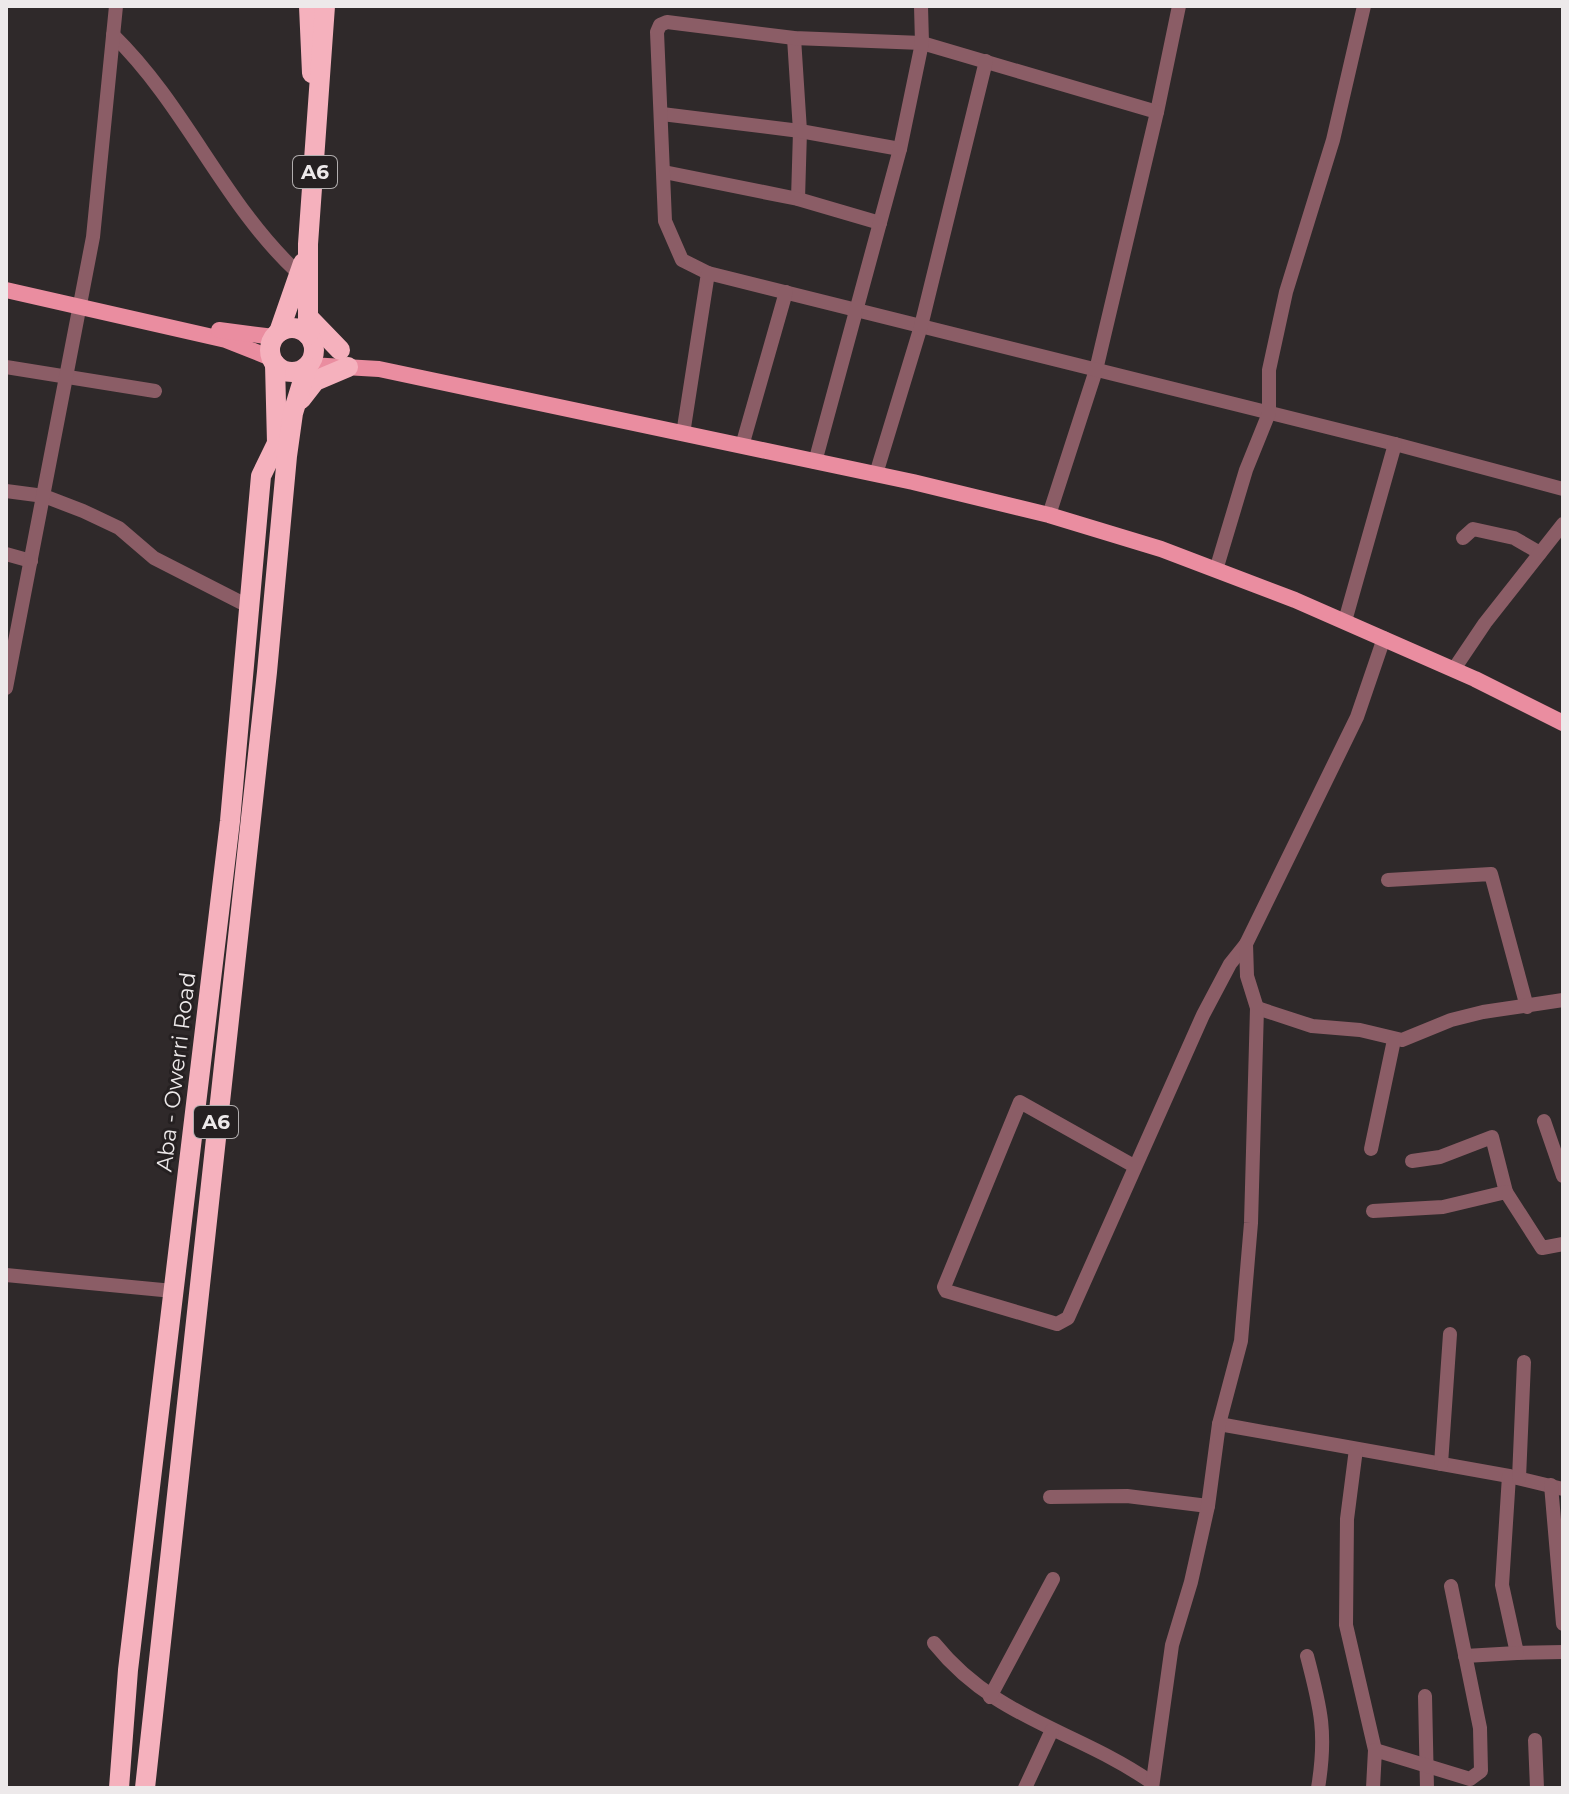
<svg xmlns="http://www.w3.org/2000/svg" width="1569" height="1794" viewBox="0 0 1569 1794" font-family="Montserrat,sans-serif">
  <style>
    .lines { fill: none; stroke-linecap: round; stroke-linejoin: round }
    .minor { stroke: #8b5d66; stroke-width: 14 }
    .major { stroke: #ea8da0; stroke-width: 16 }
    .highway { stroke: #f5b1bd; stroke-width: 20 }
    .labels { text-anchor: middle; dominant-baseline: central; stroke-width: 6; stroke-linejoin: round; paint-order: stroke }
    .shield { fill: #252021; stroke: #b1adae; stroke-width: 2 }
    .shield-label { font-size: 20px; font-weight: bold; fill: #ede9ea }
    .street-label { font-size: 22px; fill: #ede9ea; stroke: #252021 }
  </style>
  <rect width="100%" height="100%" fill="#2f292a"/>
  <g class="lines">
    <g class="minor">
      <path d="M113,35C186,106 223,203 297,272"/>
      <path d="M794,38L800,131L798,199"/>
      <path d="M1157,112L1179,6"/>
      <path d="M662,114L800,131L900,149"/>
      <path d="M664,172L798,199L880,223"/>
      <path d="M708,273L682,260L665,221L657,32L660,25L667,22L794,38L922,43L1157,112L1096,370L1049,515"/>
      <path d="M6,367L155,391"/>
      <path d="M683,434L708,273L1395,444L1563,489"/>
      <path d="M742,446L786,292"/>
      <path d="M815,462L900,149L922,43L921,6"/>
      <path d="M876,474L921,326L986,61"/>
      <path d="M6,491L44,496L83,511L119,528L154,558L248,606"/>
      <path d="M1463,538L1473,529L1514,538L1540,553"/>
      <path d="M6,554L31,561"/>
      <path d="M1216,570L1246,470L1269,413V370L1286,292L1333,140L1364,6"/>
      <path d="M1345,621L1395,444"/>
      <path d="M1454,669L1485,623L1563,524"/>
      <path d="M6,688L93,237L116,6"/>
      <path d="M1388,880L1491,874L1527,1007"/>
      <path d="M1257,1008L1312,1026L1360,1030L1402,1040L1451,1020L1483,1012L1563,1000"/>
      <path d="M1544,1121L1563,1176"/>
      <path d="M1371,1149L1394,1040"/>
      <path d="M1412,1161L1440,1157L1492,1137L1506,1192"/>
      <path d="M1134,1166L1020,1102L944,1287L946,1291L1057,1324L1068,1318L1203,1015L1230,964L1246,944"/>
      <path d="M1373,1211L1443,1207L1506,1192L1542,1248L1563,1244"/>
      <path d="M6,1275L173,1291"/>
      <path d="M1219,1424L1509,1476L1563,1489"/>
      <path d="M1356,1449L1347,1519L1346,1625L1375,1750"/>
      <path d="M1441,1464L1450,1334"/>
      <path d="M1509,1476L1502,1585L1517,1653L1563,1652"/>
      <path d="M1519,1478L1524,1362"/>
      <path d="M1551,1485L1563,1624"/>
      <path d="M1050,1497L1127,1496L1208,1506"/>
      <path d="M934,1643C996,1720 1074,1729 1151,1782"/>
      <path d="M1307,1656C1321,1709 1327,1734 1318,1788"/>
      <path d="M1465,1656L1517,1653"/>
      <path d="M1425,1696L1427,1788"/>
      <path d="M990,1697L1053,1579"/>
      <path d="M1535,1740L1537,1788"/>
      <path d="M1025,1788L1052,1730"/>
      <path d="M1152,1788L1172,1645L1191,1582L1208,1506L1219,1424L1241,1341L1251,1223L1257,1008L1247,976L1246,944L1357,717L1384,638"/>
      <path d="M1373,1788L1375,1750L1470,1779L1481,1771L1480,1728L1451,1586"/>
    </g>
    <g class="major">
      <path d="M6,290L226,340L271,358"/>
      <path d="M219,330L274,337"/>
      <path d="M310,365L379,369L913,482L1049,515L1161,549L1295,600L1475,679L1563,723"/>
    </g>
    <g class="highway">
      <path d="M309,6L312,73"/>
      <path d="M310,319L340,350"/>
      <circle cx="292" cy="350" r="22"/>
      <path d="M279,332L303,263"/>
      <path d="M308,335V244L325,6"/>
      <path d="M301,399L315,381L348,367"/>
      <path d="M119,1788L128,1670L230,821L261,476L277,443L275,364"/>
      <path d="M145,1788L267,672L287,456L293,413L307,367"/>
    </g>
  </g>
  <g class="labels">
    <g class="shield">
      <rect x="293" y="156" width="44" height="32" rx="6"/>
      <rect x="194" y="1106" width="44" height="32" rx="6"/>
    </g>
    <g class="shield-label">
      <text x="315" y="172">A6</text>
      <text x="216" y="1122">A6</text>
    </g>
    <g class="street-label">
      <text transform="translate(176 1072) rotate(-83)">Aba - Owerri Road</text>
    </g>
  </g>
  <rect width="1569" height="1794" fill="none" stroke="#ede9ea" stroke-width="16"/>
</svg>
